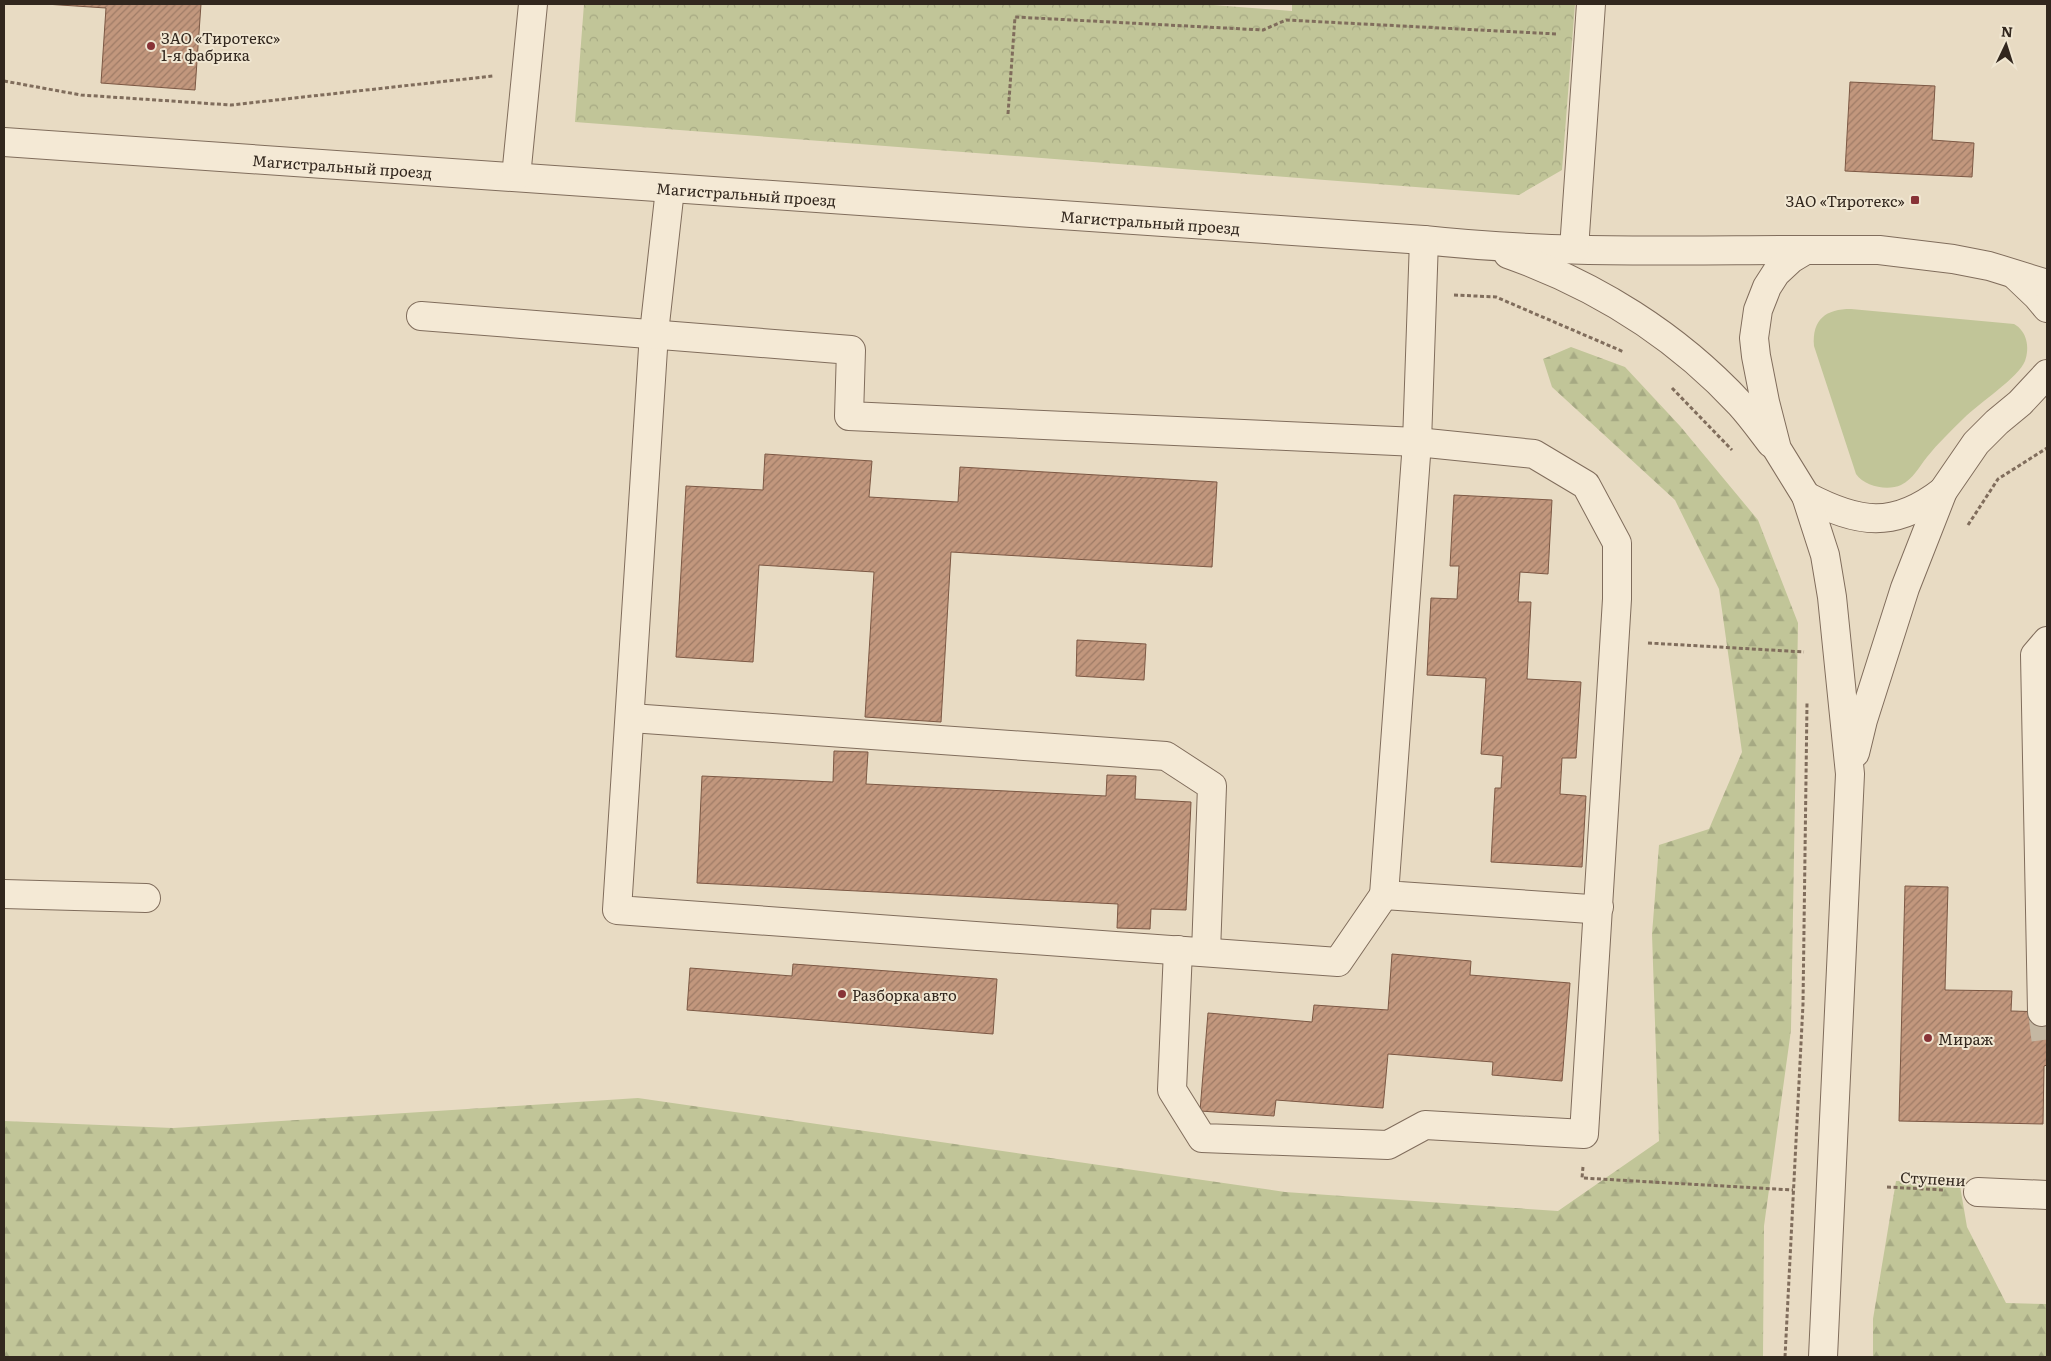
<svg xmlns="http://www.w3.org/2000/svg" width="2051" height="1361" viewBox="0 0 2051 1361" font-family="Literata,serif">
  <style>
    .grass { fill: #c1c598 }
    .forest { fill: url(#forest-firs) }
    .park { fill: url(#park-crowns) }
    .building { fill: url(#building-hatch); stroke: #7c5844 }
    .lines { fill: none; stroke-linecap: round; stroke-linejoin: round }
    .minor-tunnel { stroke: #c4b7a2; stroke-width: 28; stroke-dasharray: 28 14; stroke-linecap: butt }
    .minor-casing { stroke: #806d5c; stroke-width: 30 }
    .path { stroke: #806d5c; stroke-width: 3; stroke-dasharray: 4 2.5; stroke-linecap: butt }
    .minor { stroke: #f4e9d5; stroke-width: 28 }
    .poi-dot { fill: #883337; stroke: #f0e6d1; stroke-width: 2 }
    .labels { text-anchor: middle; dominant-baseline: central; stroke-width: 4; stroke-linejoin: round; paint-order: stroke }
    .poi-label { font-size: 15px; fill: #32271e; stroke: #f0e6d1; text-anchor: start }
    .street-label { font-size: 15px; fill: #32271e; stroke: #f0e6d1 }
  </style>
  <defs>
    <pattern id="forest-firs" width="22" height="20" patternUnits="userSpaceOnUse" patternTransform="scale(1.25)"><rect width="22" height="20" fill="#c1c598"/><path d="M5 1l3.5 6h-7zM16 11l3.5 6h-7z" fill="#a6a983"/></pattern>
    <pattern id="park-crowns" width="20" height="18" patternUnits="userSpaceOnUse" patternTransform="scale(1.25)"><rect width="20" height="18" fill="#c1c598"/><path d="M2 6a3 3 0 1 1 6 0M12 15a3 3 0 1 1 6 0" fill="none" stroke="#a6a983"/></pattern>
    <pattern id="building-hatch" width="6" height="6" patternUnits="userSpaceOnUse" patternTransform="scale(1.25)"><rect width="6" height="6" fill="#c2977d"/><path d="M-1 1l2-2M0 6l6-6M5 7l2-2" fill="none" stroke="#9e7b66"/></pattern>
  </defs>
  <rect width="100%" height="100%" fill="#e8dbc3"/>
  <path class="grass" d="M1851,309L2014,324C2027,331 2030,348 2025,361C2019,377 1978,404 1964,418C1951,431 1938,443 1927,457C1919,467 1913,479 1901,485C1888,491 1865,487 1856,474L1814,346C1812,319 1826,309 1851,309Z"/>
  <g class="forest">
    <path d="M1571,347L1625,367L1680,426L1758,520L1798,623L1791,1030L1764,1226L1763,1357H4V1121L173,1128L638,1098L1285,1192L1558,1211L1659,1141L1652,934L1659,845L1709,829L1742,752L1719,589L1675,500L1552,387L1543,359Z"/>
    <path d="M1959,1180L1967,1227L2006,1303L2047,1304V1357H1873V1319L1896,1181Z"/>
  </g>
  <path class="park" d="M584,4H1200L1292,11V4H1575L1562,170L1519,195L575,122Z"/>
  <g class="building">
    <path d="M45,4H201L195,90L101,83L106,8Z"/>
    <path d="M1850,82L1935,86L1932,140L1974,143L1972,177L1845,171Z"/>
    <path d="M765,454L872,461L869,497L958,502L960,467L1217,482L1212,567L951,552L941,722L865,717L874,572L759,565L753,662L676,657L686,486L763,490Z"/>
    <path d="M1454,495L1552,500L1548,574L1520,572L1518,602H1531L1527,679L1581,682L1576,758H1562L1560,794L1586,796L1582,867L1491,862L1495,788H1501L1503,756L1481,754L1486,678L1427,675L1431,598L1457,599L1459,566H1450Z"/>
    <path d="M1077,640L1146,644L1144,680L1076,676Z"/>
    <path d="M834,751L868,752L866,784L1106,796L1107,775L1136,776L1135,799L1191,802L1186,910L1151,909L1150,929L1117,928L1118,904L697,883L702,776L833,782Z"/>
    <path d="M1905,886L1948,887L1945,990L2012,991L2011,1011L2047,1012V1065L2044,1066L2043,1124L1899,1121Z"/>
    <path d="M1392,954L1471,961L1470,975L1570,983L1562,1081L1492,1075L1493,1062L1388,1054L1383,1108L1276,1100L1274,1116L1200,1111L1208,1013L1312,1022L1314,1005L1388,1010Z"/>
    <path d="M793,964L997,979L993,1034L687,1010L690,968L792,976Z"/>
  </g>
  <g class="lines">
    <path class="minor-tunnel" d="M2042,1012L2047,1051"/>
    <defs>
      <g id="minor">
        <path id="s1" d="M4,142L1424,240C1550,254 1679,250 1806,250"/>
        <path d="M516,177L533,4"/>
        <path d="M670,189L654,333L617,910L1338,962L1384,895"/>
        <path d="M1424,240L1417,442L1384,895L1590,909L1599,907"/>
        <path d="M1574,249L1591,4"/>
        <path d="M1508,254C1595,285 1676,335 1740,404C1751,416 1761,430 1771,443"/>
        <path d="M2016,276L2037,296L2047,308"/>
        <path d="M421,316L851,350L849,416L1417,442L1534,454L1586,485L1617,543V599L1584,1134L1425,1125L1388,1145L1202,1138L1172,1090L1178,950"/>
        <path d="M1806,496C1859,524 1894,529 1943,491"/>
        <path d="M631,718L1166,756L1212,786L1206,952"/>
        <path d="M1855,753L1863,720L1905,588L1943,491L1976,443L1997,422L2020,403L2047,374"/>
        <path d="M4,894L146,898"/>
        <path d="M2042,1012L2035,655L2047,641"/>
        <path d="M1978,1192L2047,1195"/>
        <path d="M1823,1357L1850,774L1832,597L1825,555L1806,496L1777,449L1765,402L1756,356L1754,338L1758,310L1767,287L1776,273L1791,259L1806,250H1879L1953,259L1989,266L2047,284"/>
      </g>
    </defs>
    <use href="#minor" class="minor-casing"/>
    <g class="path">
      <path d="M4,81L81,95L231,105L493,76"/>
      <path d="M1008,114L1015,17L1263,30L1286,20L1557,34"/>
      <path d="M1454,295L1496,297L1624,352"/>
      <path d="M1672,388L1732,450"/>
      <path d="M1968,525L1998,479L2047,448"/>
      <path d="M1648,643L1804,652"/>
      <path d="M1583,1167L1582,1178L1793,1190"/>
      <path d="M1887,1187L1945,1190"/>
      <path d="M1785,1357L1803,1004L1807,703"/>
    </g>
    <use href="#minor" class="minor"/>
  </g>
  <g class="poi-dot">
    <circle cx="151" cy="46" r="5"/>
    <rect x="1910" y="195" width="10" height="10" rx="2.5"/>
    <circle cx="842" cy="994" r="5"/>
    <circle cx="1928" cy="1038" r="5"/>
  </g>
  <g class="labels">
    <g class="poi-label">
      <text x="161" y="37">ЗАО «Тиротекс»<tspan x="161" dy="17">1-я фабрика</tspan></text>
      <text x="1905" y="200" text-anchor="end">ЗАО «Тиротекс»</text>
      <text x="852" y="994">Разборка авто</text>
      <text x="1938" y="1038">Мираж</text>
    </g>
    <g class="street-label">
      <text stroke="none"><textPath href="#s1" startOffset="339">Магистральный проезд</textPath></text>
      <text stroke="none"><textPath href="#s1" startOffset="744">Магистральный проезд</textPath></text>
      <text stroke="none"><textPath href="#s1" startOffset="1149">Магистральный проезд</textPath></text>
      <text transform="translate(1933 1178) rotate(3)">Ступени</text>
    </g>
  </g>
  <rect width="2051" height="1361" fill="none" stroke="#32271e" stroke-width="10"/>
  <g transform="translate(2006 45) rotate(4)" stroke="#f0e6d1" stroke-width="4" paint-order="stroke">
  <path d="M0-4L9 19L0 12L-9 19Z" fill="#32271e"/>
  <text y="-8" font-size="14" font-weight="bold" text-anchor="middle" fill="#32271e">N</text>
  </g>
</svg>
